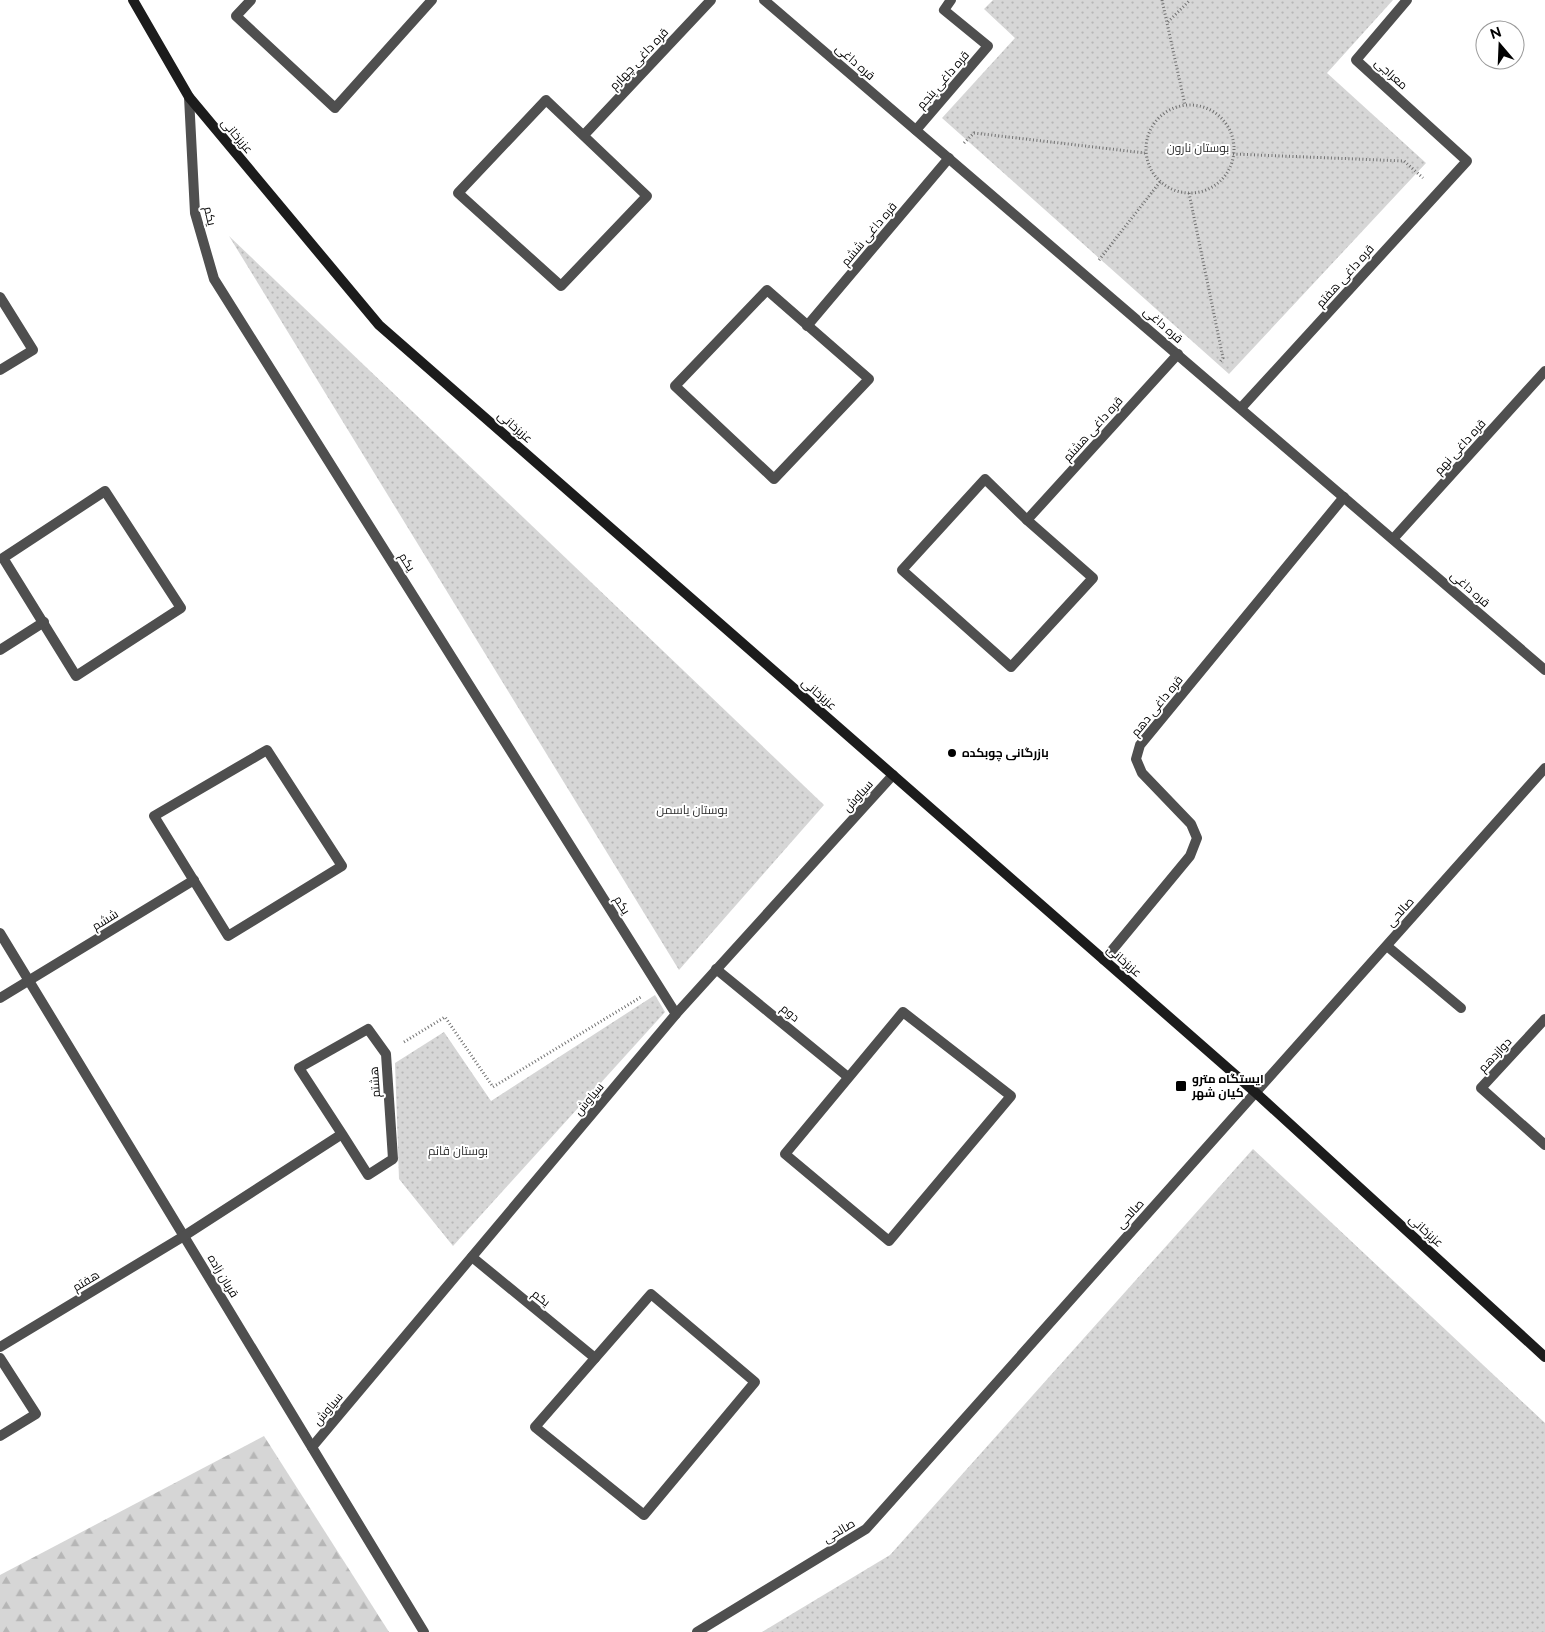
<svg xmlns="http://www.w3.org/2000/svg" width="1545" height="1632" viewBox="0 0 1545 1632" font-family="Raleway,Cairo,sans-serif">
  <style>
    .grass { fill: url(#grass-dots) }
    .forest { fill: url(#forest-firs) }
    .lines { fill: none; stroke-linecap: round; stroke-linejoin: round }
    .path { stroke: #717171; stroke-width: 3; stroke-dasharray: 1 2.5; stroke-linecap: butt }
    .minor { stroke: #4f4f4f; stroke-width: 10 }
    .secondary { stroke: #1c1c1c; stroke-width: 10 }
    .poi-dot { fill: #000; stroke: #fff; stroke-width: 2 }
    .labels { text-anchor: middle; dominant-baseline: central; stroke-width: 4; stroke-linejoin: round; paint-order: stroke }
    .street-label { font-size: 12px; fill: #000; stroke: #fff }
    .park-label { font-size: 12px; fill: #2d2d2d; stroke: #fff }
    .poi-label { font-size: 12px; font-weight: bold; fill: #000; stroke: #fff; text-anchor: start }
  </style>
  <defs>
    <pattern id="grass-dots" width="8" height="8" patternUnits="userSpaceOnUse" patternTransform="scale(1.25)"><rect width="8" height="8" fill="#d6d6d6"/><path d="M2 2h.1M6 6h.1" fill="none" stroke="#b6b6b6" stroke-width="1.8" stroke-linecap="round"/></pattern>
    <pattern id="forest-firs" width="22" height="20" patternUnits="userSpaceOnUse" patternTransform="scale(1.25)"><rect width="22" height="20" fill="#d6d6d6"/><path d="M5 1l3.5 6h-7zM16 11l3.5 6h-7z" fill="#b6b6b6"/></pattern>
  </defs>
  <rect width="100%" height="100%" fill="#fff"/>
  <g class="grass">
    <path d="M993,0H1393L1327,73L1426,163L1229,374L942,118L1015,38L984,9Z"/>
    <path d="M229,236L824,805L679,970Z"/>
    <path d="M655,995L665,1012L453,1246L399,1179L395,1063L444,1032L491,1101Z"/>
    <path d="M1253,1149L1545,1423V1632H762L890,1555Z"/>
  </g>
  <path class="forest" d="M264,1436L389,1632H0V1575Z"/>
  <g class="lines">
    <g class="path">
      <path d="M1162,0L1185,105"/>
      <path d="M1168,22L1190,0"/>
      <circle cx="1190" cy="149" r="44"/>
      <path d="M964,143L974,133L1145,153"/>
      <path d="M1233,154L1404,161L1423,178"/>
      <path d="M1189,193L1223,358L1219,363"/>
      <path d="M1099,260L1160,182"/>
      <path d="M404,1042L445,1017L493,1087L641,997"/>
    </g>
    <g class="minor">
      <path d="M251,0L236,16L335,108L432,0"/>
      <path d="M764,0L1545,670"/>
      <path d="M189,97L195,213L214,279L676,1014"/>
      <path d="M546,100L647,196L561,286L458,193Z"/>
      <path d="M916,130L988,46L944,10L951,0"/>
      <path d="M584,135L711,0"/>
      <path d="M767,290L869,379L774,479L675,386Z"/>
      <path d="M0,297L33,350L0,370"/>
      <path d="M807,326L949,158"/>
      <path d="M1241,408L1467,161L1356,60L1407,0"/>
      <path d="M985,479L1027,520L1093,578L1011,667L902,570Z"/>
      <path d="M105,491L181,608L76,676L3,558Z"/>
      <path d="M1027,520L1178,354"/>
      <path d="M1393,539L1545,371"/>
      <path d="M0,650L44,622"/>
      <path d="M267,750L342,866L228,936L154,816Z"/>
      <path d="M0,933L424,1632"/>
      <path d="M1387,946L1461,1008"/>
      <path d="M1104,960L1190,856L1197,838L1191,824L1142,773L1136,759L1140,745L1344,497"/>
      <path d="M716,969L848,1077"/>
      <path d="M0,998L194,880"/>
      <path d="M903,1012L1011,1096L889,1241L785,1154Z"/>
      <path d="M1545,1019L1481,1088L1545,1145"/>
      <path d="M472,1257L595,1358"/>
      <path d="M651,1294L755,1382L644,1515L535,1427Z"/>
      <path d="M0,1347L184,1236L342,1134L299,1068L368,1029L386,1054L393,1159L368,1175L342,1134"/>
      <path d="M0,1358L36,1414L0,1436"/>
      <path d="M312,1447L676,1014L893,775"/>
      <path d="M697,1632L866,1529L1545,768"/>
    </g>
    <path class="secondary" d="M133,0L189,97L379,325L1256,1093L1545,1357"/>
  </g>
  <g class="poi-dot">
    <circle cx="952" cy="753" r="5"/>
    <rect x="1175" y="1080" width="12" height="12" rx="2.5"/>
  </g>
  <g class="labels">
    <g class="street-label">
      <text transform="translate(639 59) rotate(-47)">قره داغی چهارم</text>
      <text transform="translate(855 62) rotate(41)">قره داغی</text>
      <text transform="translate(1391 74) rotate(42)">معراجی</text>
      <text transform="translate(943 80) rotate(-49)">قره داغی پنجم</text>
      <text transform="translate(237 136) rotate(50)">عزیزخانی</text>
      <text transform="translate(210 216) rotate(78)">یکم</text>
      <text transform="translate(869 234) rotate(-50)">قره داغی ششم</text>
      <text transform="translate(1345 276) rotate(-48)">قره داغی هفتم</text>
      <text transform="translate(1163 325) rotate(41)">قره داغی</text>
      <text transform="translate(515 427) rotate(41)">عزیزخانی</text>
      <text transform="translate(1093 429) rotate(-48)">قره داغی هشتم</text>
      <text transform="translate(1460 447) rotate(-48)">قره داغی نهم</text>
      <text transform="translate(407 562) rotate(58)">یکم</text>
      <text transform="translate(1470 589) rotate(41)">قره داغی</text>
      <text transform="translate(819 694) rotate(41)">عزیزخانی</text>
      <text transform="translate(1157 706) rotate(-51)">قره داغی دهم</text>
      <text transform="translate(858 796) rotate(-48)">سیاوش</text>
      <text transform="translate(622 905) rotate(58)">یکم</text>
      <text transform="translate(1400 912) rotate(-48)">صالحی</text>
      <text transform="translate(105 920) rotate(-32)">ششم</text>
      <text transform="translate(1124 961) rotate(41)">عزیزخانی</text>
      <text transform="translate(790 1013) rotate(39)">دوم</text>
      <text transform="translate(1495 1055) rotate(-47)">دوازدهم</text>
      <text transform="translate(375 1082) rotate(-94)">هشتم</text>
      <text transform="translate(589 1099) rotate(-50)">سیاوش</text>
      <text transform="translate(1130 1214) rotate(-48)">صالحی</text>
      <text transform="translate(1426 1231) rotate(42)">عزیزخانی</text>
      <text transform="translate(223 1276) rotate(59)">قربان زاده</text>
      <text transform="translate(86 1281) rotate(-31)">هفتم</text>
      <text transform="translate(541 1298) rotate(39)">یکم</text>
      <text transform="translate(328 1409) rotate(-50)">سیاوش</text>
      <text transform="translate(839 1531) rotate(-31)">صالحی</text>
    </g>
    <g class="park-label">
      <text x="1198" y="148">بوستان نارون</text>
      <text x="692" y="810">بوستان یاسمن</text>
      <text x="458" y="1151">بوستان قائم</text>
    </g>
    <g class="poi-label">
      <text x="962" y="753">بازرگانی چوبکده</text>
      <text x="1192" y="1079">ایستگاه مترو<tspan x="1192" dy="14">کیان شهر</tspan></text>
    </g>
  </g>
  <g transform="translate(1500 45) rotate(341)"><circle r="24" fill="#ffffff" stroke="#999999"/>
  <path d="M0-4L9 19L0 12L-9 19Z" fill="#000000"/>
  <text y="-8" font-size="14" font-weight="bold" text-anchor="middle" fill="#000000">N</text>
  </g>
</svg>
